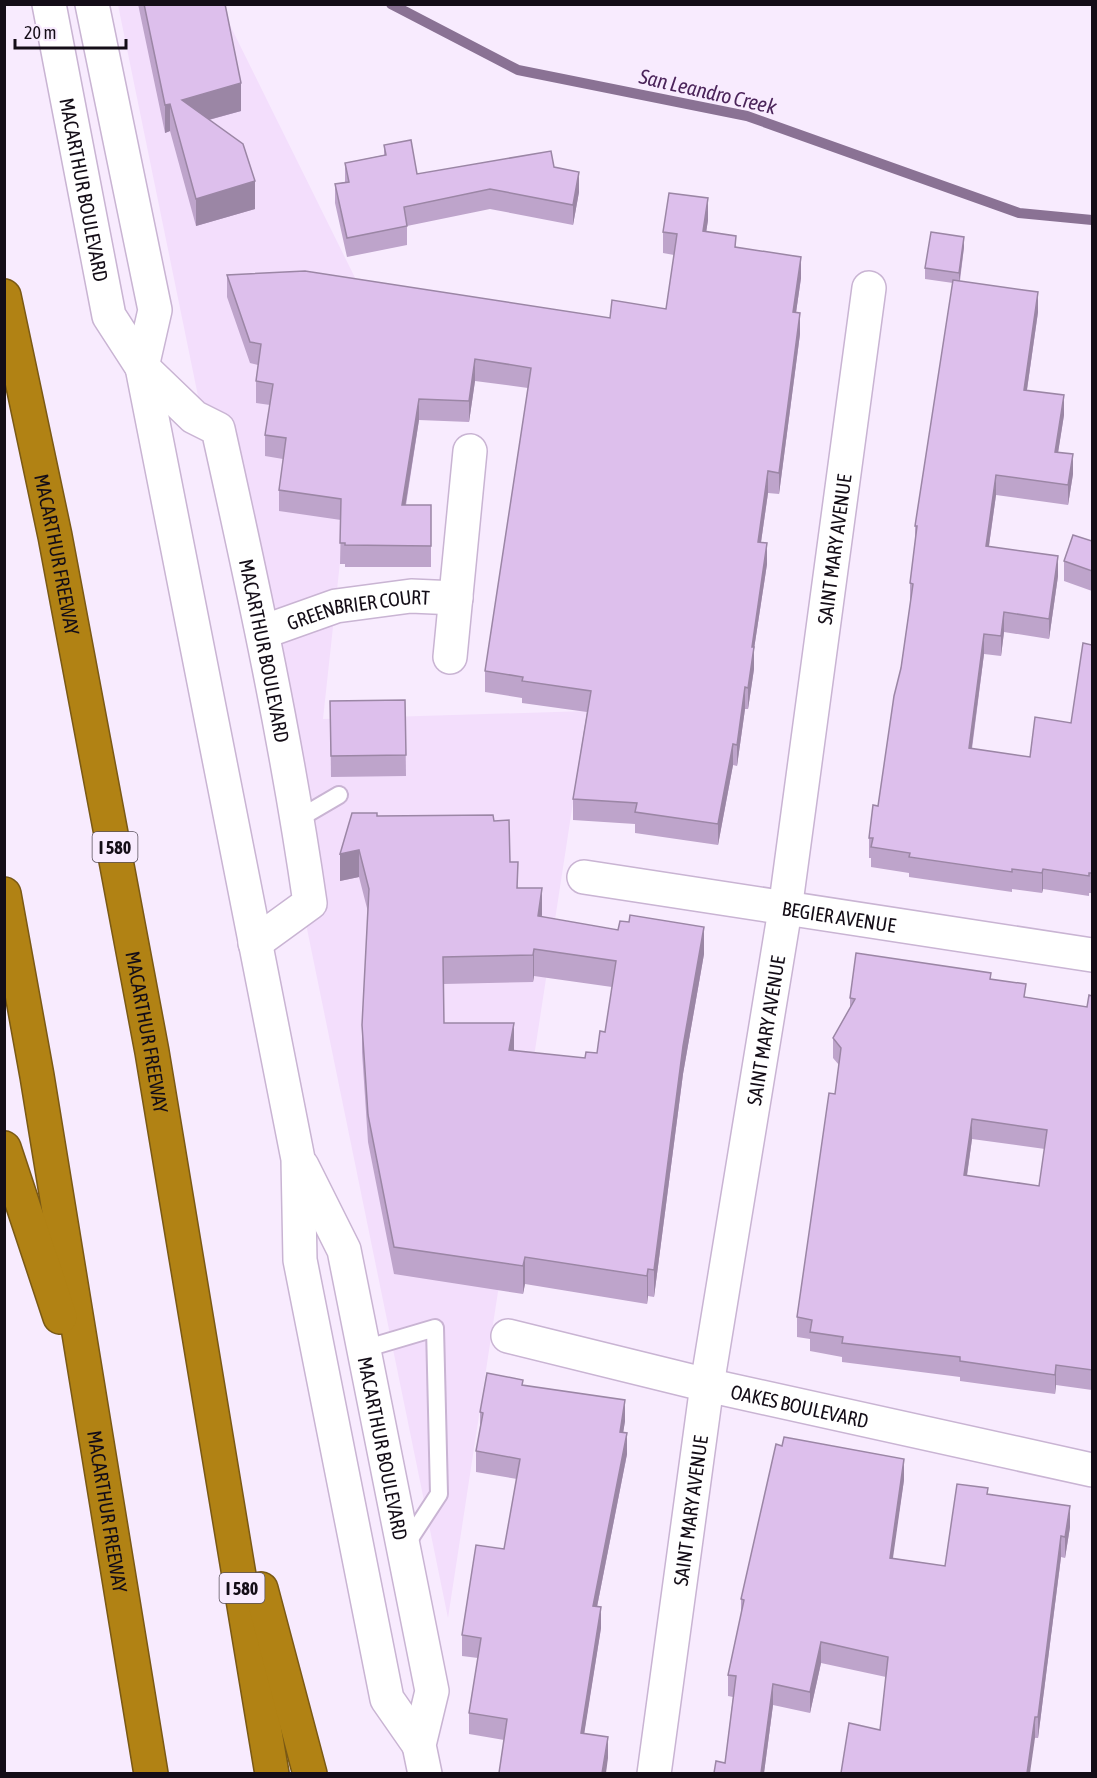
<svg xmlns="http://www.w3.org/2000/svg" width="1097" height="1778" viewBox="0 0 1097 1778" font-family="'Asap Condensed',sans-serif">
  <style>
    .built { fill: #f3defc }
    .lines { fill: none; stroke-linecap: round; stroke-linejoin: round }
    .stream { stroke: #8a7294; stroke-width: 10 }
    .lane-casing { stroke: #c9b4d3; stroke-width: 20 }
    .street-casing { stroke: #c9b4d3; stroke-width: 36 }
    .secondary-casing { stroke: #c9b4d3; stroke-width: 36 }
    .highway-casing { stroke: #7a5915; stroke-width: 36 }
    .lane { stroke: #fff; stroke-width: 16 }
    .street { stroke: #fff; stroke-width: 33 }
    .secondary { stroke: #fff; stroke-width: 33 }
    .highway { stroke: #b18214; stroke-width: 33 }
    .wall { fill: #bea4cb; fill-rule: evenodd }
    .shaded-wall { fill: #9b86a5 }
    .building { fill: #ddbfec; stroke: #9b86a5; stroke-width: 1.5; fill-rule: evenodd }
    .labels { text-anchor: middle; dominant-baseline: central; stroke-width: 4.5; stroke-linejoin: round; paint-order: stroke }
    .shield { fill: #f8ebfe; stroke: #58505c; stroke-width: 1.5 }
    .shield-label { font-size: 18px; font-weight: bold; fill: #140d17 }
    .street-label { font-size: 20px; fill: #140d17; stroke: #f8ebfe }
    .water-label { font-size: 21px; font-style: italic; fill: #4b245a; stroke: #f8ebfe }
  </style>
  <rect width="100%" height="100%" fill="#f8ebfe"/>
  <path class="built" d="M118,5H220L368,304L323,719L587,711L448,1618Z"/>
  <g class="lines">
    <path class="stream" d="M391,4L518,70L747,116L1019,213L1092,220"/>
    <defs>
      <g id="lane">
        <path d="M298,819L339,795"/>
        <path d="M364,1349L435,1328L439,1494L405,1546"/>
      </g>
      <g id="street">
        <path id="s1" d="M263,632L336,606L411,596L456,598"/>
        <path d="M450,657L470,451"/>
        <path id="s2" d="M584,877L1092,955"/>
        <path id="s3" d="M508,1336L707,1385L1092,1470"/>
        <path id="s4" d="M654,1774L707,1385L785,910L869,288"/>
      </g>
      <g id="secondary">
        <path id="s5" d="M49,4L109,316L142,367L194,417L218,429C253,586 287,743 310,903L255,943"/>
        <path d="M92,4L155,310L142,367L298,1159L300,1260L387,1699L419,1745"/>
        <path id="s6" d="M302,1166L344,1250L432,1691L419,1745L425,1774"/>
      </g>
      <g id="highway">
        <path id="s7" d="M4,296L55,536L152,1052L272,1774"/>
        <path id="s8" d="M4,894L37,1076L151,1774"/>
        <path d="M4,1148L60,1317"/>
        <path d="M261,1589L310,1774"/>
      </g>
    </defs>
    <use href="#lane" class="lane-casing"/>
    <use href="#street" class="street-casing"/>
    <use href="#secondary" class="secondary-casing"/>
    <use href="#highway" class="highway-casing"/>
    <use href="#lane" class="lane"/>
    <use href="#street" class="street"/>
    <use href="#secondary" class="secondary"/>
    <use href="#highway" class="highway"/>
  </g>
  <g class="wall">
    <path d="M138,4H225L241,111L209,120L255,209L196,226L170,131L165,133Z"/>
    <path d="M384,145L417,174L554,167L579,192L573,225L490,209L407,226V245L347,257L335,203V184L345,182V163L384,155Z"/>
    <path d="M708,220L706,232L801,278L796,313L800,334L779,494L768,493L761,542L767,564L754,649V669L748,709H745L737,766L733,765L718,845L635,833V824L573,820V799L587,712L522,703V698L485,692V671L528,388L475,381L469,422L419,420L406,505H431V567H345V564H340L341,520L279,511V490L283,459L265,456V435L270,405L256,403V381L258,365L250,363L227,297V275L610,318L666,309L674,255L663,253V232Z"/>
    <path d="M964,247L960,281L1038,312L1027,390L1064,415L1058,452L1073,474L1068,505L996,495L989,546L1058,576L1049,639L1004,632L1001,656L984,654L972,749L1030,757L1071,723L1092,645V893H1089V896L1043,889L1042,893L1012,889V892L909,877V873L871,867V858H869V838L878,806L901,668L910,604V583L915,542V526L953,283L925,279V268Z"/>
    <path d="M1092,541V591L1064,581V561Z"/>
    <path d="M405,700L406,776L331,777L330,701Z"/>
    <path d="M377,816L494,821L510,862L518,888L542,917L704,954L683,1074L654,1297L648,1296L647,1304L525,1284L523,1294L394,1274L368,1142L362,1052V1025L368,912L359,877L340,881ZM534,976L612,987L605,1032L597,1053L585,1058L514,1051L444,1023V984L533,982Z"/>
    <path d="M991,979L1026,997L1087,1007L1092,996V1390L1056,1385L1055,1394L960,1381V1377L842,1362V1357L810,1351V1339L797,1337V1317L835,1094L839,1065L833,1058V1038L850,1008V998ZM972,1139L1045,1149L1039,1186L967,1176Z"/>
    <path d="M523,1385L625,1421L623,1432L627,1454L597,1607L601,1628L584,1733L608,1758L469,1734V1713L478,1658L462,1656V1635L504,1549L517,1479L476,1472V1451L480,1433V1412Z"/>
    <path d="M904,1480L892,1558L945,1566L988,1494L1070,1527L1065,1558L1061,1557L1038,1738L880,1730L886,1677L821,1663L810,1713L773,1705L764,1773H714L725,1763L733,1697L728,1696V1675L741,1617V1599Z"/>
  </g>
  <g class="shaded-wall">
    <path d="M241,83V111L182,127V100Z"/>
    <path d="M170,104V131L165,133V105Z"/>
    <path d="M579,172V192L573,225V205Z"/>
    <path d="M255,181V209L196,226V199Z"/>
    <path d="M708,198V220L703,253V231Z"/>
    <path d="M964,237V247L959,284V273Z"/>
    <path d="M801,257V278L793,333V312Z"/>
    <path d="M1038,292V312L1024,410V390Z"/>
    <path d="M800,313V334L779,494V473Z"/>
    <path d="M475,359V381L469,422V401Z"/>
    <path d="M1064,395V415L1055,472V452Z"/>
    <path d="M419,399V420L402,526V505Z"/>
    <path d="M1073,454V474L1068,505V485Z"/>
    <path d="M768,471V493L758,563V542Z"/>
    <path d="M996,475V495L986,566V546Z"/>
    <path d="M767,543V564L754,649V669L748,709V688L752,647Z"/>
    <path d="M1058,556V576L1049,639V619Z"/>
    <path d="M1004,612V632L1001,656V636Z"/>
    <path d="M984,634V654L969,768V748Z"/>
    <path d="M745,687V709L737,766V745Z"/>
    <path d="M733,744V765L718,845V824Z"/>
    <path d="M359,850V877L340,881V854Z"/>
    <path d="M1043,869V889L1042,893V873Z"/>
    <path d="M542,888V915L538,943V916Z"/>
    <path d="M704,927V954L683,1074L654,1297V1270L683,1046Z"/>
    <path d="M534,949V976L533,982V955Z"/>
    <path d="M514,1023V1050L509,1078V1050Z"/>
    <path d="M972,1119V1139L964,1195V1175Z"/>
    <path d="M525,1257V1284L523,1294V1266Z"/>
    <path d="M648,1269V1296L647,1304V1276Z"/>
    <path d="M1056,1365V1385L1055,1394V1375Z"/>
    <path d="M625,1400V1421L620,1453V1432Z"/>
    <path d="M627,1433V1454L593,1627V1606Z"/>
    <path d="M904,1459V1480L890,1579V1558Z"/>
    <path d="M1070,1506V1527L1065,1558V1537Z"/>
    <path d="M1061,1536V1557L1038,1738V1717Z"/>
    <path d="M601,1607V1628L581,1754V1733Z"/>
    <path d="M821,1642V1663L810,1713V1692Z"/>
    <path d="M773,1684V1705L764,1773H761Z"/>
    <path d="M1035,1717V1738L1030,1773H1027Z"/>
    <path d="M608,1737V1758L606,1773H602Z"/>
  </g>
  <g class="building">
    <path d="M144,4H225L241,83L182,100L243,144L255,181L196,199L170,104L165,105Z"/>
    <path d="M411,140L417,174L551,151L554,167L579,172L573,205L490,189L404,207L407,226L347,238L335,184L349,182L345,163L386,155L384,145Z"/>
    <path d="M669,193L708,198L703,231L736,236L735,247L801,257L793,312L800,313L779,473L768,471L758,542L767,543L752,647H754L748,688L745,687L737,745L733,744L718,824L635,812L637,803L573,799L591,691L522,681L523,677L485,671L531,368L475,359L469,401L419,399L402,505H431V546L345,545V543H340L341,499L279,490L286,438L265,435L273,384L256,381L261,344L250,342L227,275L305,271L610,318L612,300L666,309L677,234L663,232Z"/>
    <path d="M931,232L964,237L959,273L925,268Z"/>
    <path d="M953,280L1038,292L1024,390L1064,395L1055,452L1073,454L1068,485L996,475L986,546L1058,556L1049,619L1004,612L1001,636L984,634L969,748L1030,757L1035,717L1071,723L1083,643L1092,645V873H1089V876L1043,869L1042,873L1012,869V872L909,857L910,853L871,847L873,838H869L873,805L878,806L894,696L901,668L913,584L910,583L917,526H915Z"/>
    <path d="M1073,535L1092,541V571L1064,561Z"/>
    <path d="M405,700L406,755L331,756L330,701Z"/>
    <path d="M352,813H377V816L493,815L494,821L509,820L510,862H518L517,888H542L538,916L618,930L620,921L629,922L630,915L704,927L683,1046L654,1270L648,1269L647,1276L525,1257L523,1266L394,1247L368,1115L362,1025L369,889L359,850L340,854ZM534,949L616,961L605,1032L600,1031L597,1053L586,1052L585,1058L509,1050L514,1023H444L443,957L533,955Z"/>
    <path d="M856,953L991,973L990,979L1026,984L1024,997L1087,1007L1089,995L1092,996V1370L1056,1365L1055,1375L960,1361V1357L842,1343L843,1337L810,1332L812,1320L797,1317L829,1093L835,1094L841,1048L833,1038L855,999L850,998ZM972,1119L1047,1130L1039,1186L964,1175Z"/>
    <path d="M487,1373L523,1380L522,1385L625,1400L620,1432L627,1433L593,1606L601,1607L581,1733L608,1737L602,1773H499L507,1719L469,1713L481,1638L462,1635L476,1545L504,1549L520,1459L476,1451L483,1413L480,1412Z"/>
    <path d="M784,1437L904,1459L890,1558L945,1566L957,1484L988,1488L987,1494L1070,1506L1065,1537L1061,1536L1038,1717H1035L1027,1773H841L849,1723L880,1730L888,1657L821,1642L810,1692L773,1684L761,1773H714L716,1761L725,1763L736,1676L728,1675L744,1600L741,1599L776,1444L782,1446Z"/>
  </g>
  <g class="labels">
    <g class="shield">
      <rect x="92.5" y="832" width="45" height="30" rx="4.5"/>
      <rect x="219.5" y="1573" width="45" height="30" rx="4.5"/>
    </g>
    <g class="shield-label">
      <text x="115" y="847">I 580</text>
      <text x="242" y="1588">I 580</text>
    </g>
    <g class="street-label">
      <text stroke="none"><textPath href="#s5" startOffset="189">MACARTHUR BOULEVARD</textPath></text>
      <text stroke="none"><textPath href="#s4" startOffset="1238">SAINT MARY AVENUE</textPath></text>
      <text stroke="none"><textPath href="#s7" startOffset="264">MACARTHUR FREEWAY</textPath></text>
      <text stroke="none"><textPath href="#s1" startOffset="99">GREENBRIER COURT</textPath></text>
      <text stroke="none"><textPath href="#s5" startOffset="704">MACARTHUR BOULEVARD</textPath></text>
      <text stroke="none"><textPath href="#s2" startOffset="258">BEGIER AVENUE</textPath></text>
      <text stroke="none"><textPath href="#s4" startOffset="752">SAINT MARY AVENUE</textPath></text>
      <text stroke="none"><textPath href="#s7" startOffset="750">MACARTHUR FREEWAY</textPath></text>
      <text stroke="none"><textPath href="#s3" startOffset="300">OAKES BOULEVARD</textPath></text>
      <text stroke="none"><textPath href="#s6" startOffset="296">MACARTHUR BOULEVARD</textPath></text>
      <text stroke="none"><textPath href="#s8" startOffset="626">MACARTHUR FREEWAY</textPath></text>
      <text stroke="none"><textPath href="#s4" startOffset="266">SAINT MARY AVENUE</textPath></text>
    </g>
    <g class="water-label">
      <text transform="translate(708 91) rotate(13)">San Leandro Creek</text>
    </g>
  </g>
  <rect width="1097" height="1778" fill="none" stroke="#140d17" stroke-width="12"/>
  <path d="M15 39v9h111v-9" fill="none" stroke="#140d17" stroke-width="3"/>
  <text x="24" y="39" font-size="18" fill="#140d17" stroke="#f8ebfe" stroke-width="4.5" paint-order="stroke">20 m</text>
</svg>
